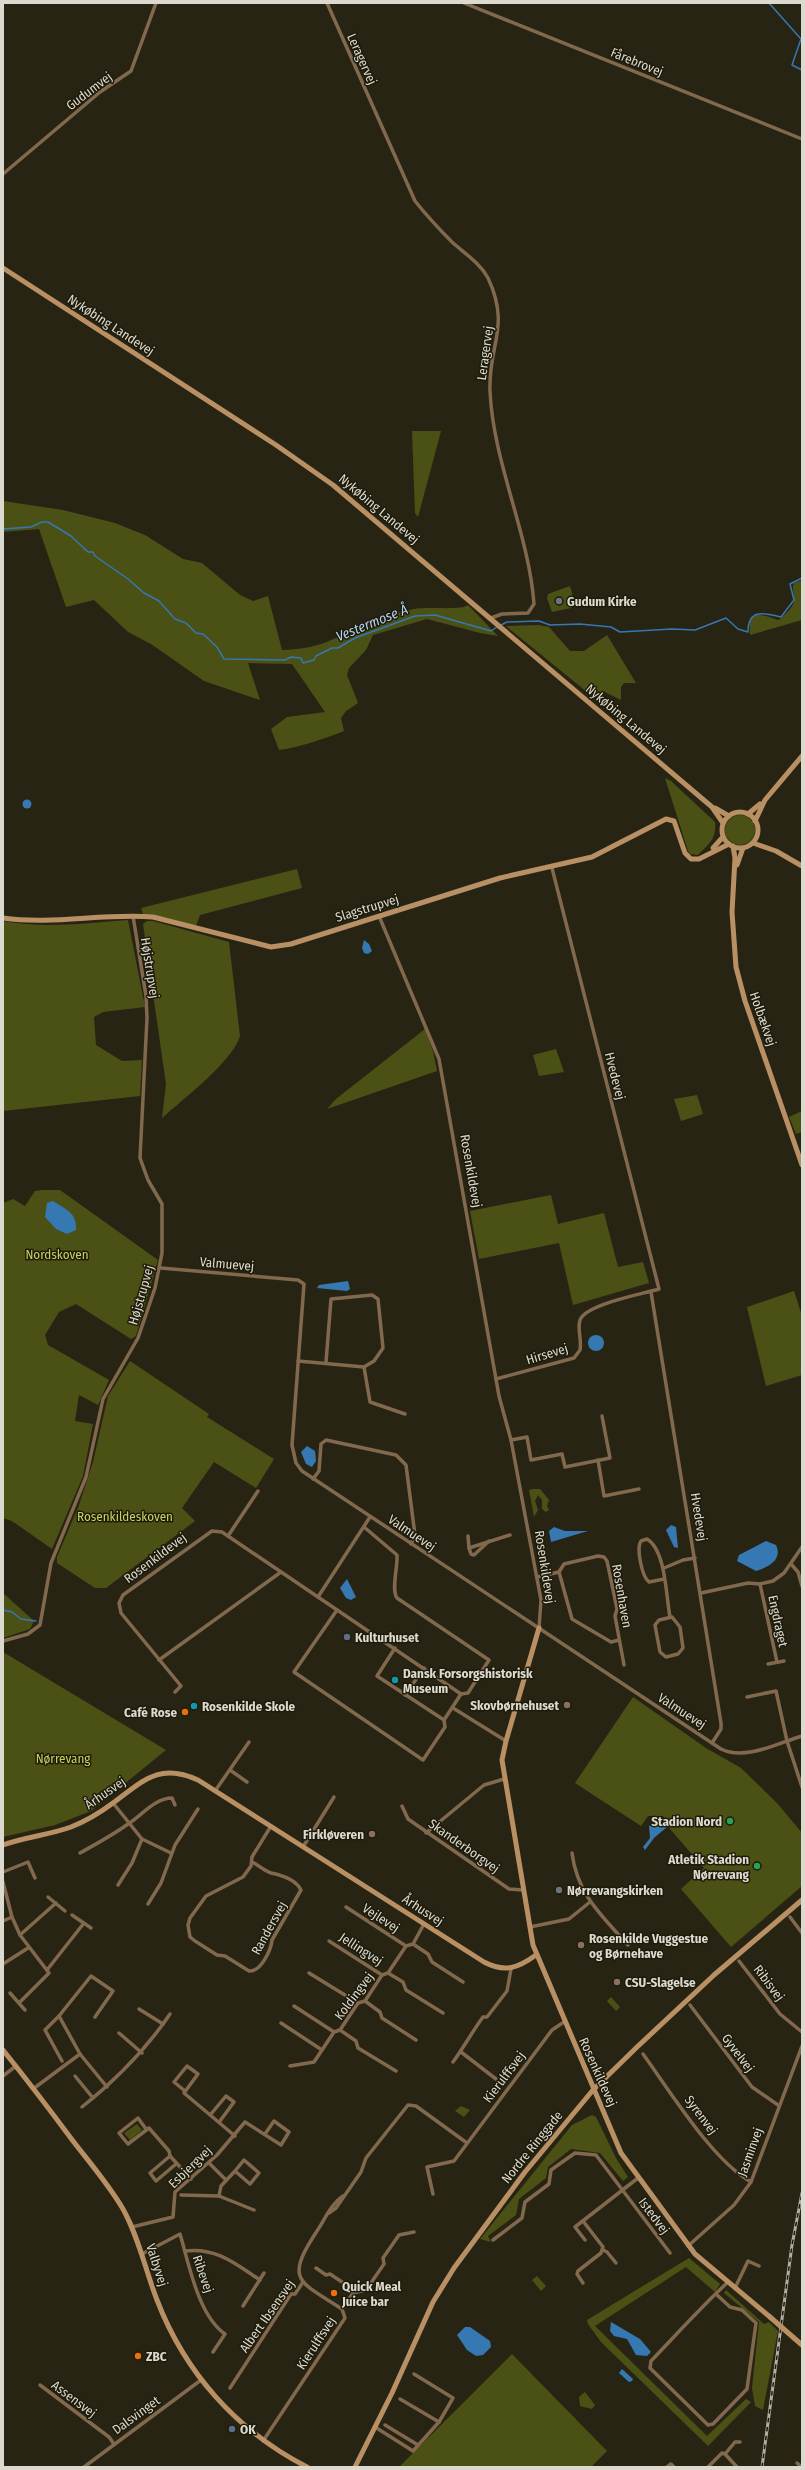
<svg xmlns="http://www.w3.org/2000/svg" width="805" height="2470" viewBox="0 0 805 2470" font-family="'Fira Sans Condensed',sans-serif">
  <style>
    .green { fill: #4b5115 }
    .water { fill: #3578b2 }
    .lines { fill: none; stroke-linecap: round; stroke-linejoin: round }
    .stream { stroke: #3578b2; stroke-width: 1.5 }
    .street { stroke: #82694e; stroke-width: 3.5 }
    .secondary { stroke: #b99064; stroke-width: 5 }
    .rail-casing { stroke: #b1aea2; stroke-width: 3 }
    .rail { stroke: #1e1b0b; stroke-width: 1.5; stroke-dasharray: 4.5; stroke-linecap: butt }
    .secondary-bridge { stroke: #b99064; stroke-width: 5 }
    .worship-dot { fill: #6b7280; stroke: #1e1b0b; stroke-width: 1.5 }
    .service-dot { fill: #5c6f8a; stroke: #1e1b0b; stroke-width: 1.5 }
    .culture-dot { fill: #0f9aa8; stroke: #1e1b0b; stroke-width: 1.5 }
    .education-dot { fill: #8d6e63; stroke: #1e1b0b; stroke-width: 1.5 }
    .food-dot { fill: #e8710a; stroke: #1e1b0b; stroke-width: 1.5 }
    .leisure-dot { fill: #2e9e5b; stroke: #1e1b0b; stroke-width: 1.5 }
    .labels { text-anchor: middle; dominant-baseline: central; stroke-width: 3; stroke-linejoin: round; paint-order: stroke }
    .street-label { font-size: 13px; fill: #dcdacf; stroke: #1e1b0b }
    .poi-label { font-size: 13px; font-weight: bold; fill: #dcdacf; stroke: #1e1b0b; text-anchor: start }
    .park-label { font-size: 13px; fill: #c7d45d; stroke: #1e1b0b }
    .water-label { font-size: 14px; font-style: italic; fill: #b1d2f2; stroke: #1e1b0b }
  </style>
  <rect width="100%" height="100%" fill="#282414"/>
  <g class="green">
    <path d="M412,431H441L418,517L415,513Z"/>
    <path d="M3,501L63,510L115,523L145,535L183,559L202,563L240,595L253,601L268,596L282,650C325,649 336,636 372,621C385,616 400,612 414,609C428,606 461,611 468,605L498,636L480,633L427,619L373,635L366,650L349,668L347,675L358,703L346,711L341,718L344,731C323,739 301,747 279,750L271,729L287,717L325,712L292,664L248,663L260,700L204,681L151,644L128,632L94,600L66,607L39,529L3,532Z"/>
    <path d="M802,580V620L750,635C750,631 749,626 750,622C753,608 772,619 779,620C784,615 792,609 794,602C795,595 791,589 794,583Z"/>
    <path d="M570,586L575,604L571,608L552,612L547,598L548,594Z"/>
    <path d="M539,625L549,627L570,651H584L607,635L636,683H624L621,687V700L603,691L600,693L598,701L506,626Z"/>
    <path d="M665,778L671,781L715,822C717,838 709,844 698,855L690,854L688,851Z"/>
    <circle cx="740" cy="830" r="15"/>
    <path d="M297,869L302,888L200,915L196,926L143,914L141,908Z"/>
    <path d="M128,920L145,1007L103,1012L94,1017L96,1045L122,1061L142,1060L140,1096L3,1111V921C44,929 87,923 128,920Z"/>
    <path d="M147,921H153L229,942L240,1036C233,1061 182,1100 162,1118L166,1084L143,924Z"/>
    <path d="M425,1029L433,1051L437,1071L327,1109L336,1099Z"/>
    <path d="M556,1049L564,1072L539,1076L533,1055Z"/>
    <path d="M697,1095L703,1114L681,1121L674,1099Z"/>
    <path d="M802,1111V1132L796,1134L789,1117Z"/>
    <path d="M42,1190H60L158,1260L136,1336L131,1339L76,1304L59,1312L45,1335L48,1345L109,1380L98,1405L79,1395L75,1421L93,1424L83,1476L52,1549L12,1521L3,1518V1203L13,1199L25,1206L35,1191Z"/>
    <path d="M551,1195L558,1224L604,1213L618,1267L643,1262L649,1283L573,1305L559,1243L479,1259L470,1211Z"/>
    <path d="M794,1291L802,1316V1375L766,1386L747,1307Z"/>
    <path d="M130,1361L209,1414L207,1417L274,1459L256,1488L214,1462L182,1508L195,1521L106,1588H95L57,1563V1557L79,1505L93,1462L108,1396Z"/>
    <path d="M533,1489H540L549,1500L547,1506L549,1510L546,1512L542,1509V1500L538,1495L535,1501L538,1510L534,1517L529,1490Z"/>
    <path d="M3,1593L34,1621L30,1629L3,1638Z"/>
    <path d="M3,1652L166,1750L91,1811L55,1825L3,1837Z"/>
    <path d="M633,1697L706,1748L741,1768L777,1803L802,1833V1886L731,1947L681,1889L704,1868L670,1829L663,1816H648L641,1826L575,1783Z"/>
    <path d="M611,1997L620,2007L616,2011L607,2001Z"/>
    <path d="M461,2106L470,2110L464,2117L455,2111Z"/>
    <path d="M592,2115L596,2117L616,2158L628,2177L623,2181L600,2153L571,2149L548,2167L546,2178L519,2199L516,2215L488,2236L491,2242L480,2239L572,2125Z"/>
    <path d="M137,2124L142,2130L130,2140L124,2133Z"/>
    <path d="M689,2258L720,2284L715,2292L686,2267L595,2326L707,2436L746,2399L751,2402L708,2446L601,2342L588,2324L587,2320Z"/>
    <path d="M537,2276L546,2286L541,2291L532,2280Z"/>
    <path d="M726,2290L764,2324L769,2322L778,2331L763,2410L755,2406L752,2388L759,2322L724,2293Z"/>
    <path d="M512,2354L607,2451L591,2467H399Z"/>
    <path d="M585,2392L595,2405L592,2409L580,2406L579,2397Z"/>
  </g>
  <g class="water">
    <circle cx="27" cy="804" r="4.5"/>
    <path d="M364,940L369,944L372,951L368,954L364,953L362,948Z"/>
    <path d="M53,1201C66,1210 77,1212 76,1230L67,1234L56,1229L45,1217L47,1203Z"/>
    <path d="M348,1281L350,1289L347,1291L317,1288L319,1285Z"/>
    <circle cx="596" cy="1343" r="8"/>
    <path d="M307,1446L315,1451L316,1461L312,1467L306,1464L301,1452Z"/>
    <path d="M671,1525L676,1527L678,1548L674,1547L666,1530Z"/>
    <path d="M554,1527L565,1531H588L551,1542L549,1531Z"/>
    <path d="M766,1541L776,1545C783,1560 768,1567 756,1571L737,1561L739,1555Z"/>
    <path d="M347,1579L356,1597L351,1600L346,1598L340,1588Z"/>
    <path d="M658,1817L667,1827L654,1838L645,1850L643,1847L650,1838L649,1826Z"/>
    <path d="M611,2322L640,2339L651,2352L647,2356L636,2355L627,2339L614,2336L610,2331Z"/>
    <path d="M465,2327H470L490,2341L491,2347L483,2355L476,2356L467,2350L457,2335Z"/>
    <path d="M622,2369L633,2379L632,2381L629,2382L619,2373Z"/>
  </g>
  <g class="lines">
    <g class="stream">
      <path d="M769,3L801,39L792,65L802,70"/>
      <path d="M3,529L31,527L42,522H48L71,536L88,552H93L95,556L128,579L144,593L159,601L175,619L186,623L196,633L203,634L217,647L224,659L285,660L291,657L301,658L303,663L314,660L316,656L332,648H338L355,638L415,616L435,615L491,631L497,627"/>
      <path d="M501,625L507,622L539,621L550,625L580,624L611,627L620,632L672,629L695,630L726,618L738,629L748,632C748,608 764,613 781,617L794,600L790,584L802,578"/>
      <path d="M3,1610L12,1612L21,1619L36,1621"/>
    </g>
    <g class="street">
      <path d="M327,3L415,201C427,216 439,229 452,242C464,253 480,263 488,278C511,327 488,345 490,391C493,462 529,534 534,604L528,613L502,614L491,618"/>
      <path d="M464,3L802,139"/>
      <path d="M3,174L100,92L131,71L156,3"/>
      <path d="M379,916L439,1059L499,1396L511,1440L541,1600L539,1628"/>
      <path d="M161,1268L298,1280L304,1284L292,1445L296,1463L302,1471L721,1749C745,1761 778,1743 802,1736"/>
      <path d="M651,1292L721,1723V1729L712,1743"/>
      <path d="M298,1361L364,1367L370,1402L405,1414"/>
      <path d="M326,1362L331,1299L372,1295L378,1299L383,1348L374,1361L364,1367"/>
      <path d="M496,1379L574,1358L580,1350C582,1340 577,1329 580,1320C586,1304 643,1294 659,1289L552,868"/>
      <path d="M511,1440L527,1437L531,1460L562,1454L565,1467L610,1458L602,1416"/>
      <path d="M598,1460L604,1496L639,1489"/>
      <path d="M313,1479L319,1471L321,1444L326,1440L396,1455L406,1465L415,1535L411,1544"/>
      <path d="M364,1527L397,1555C398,1566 391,1590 397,1598L489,1660L468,1693L461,1694"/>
      <path d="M228,1536L258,1491"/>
      <path d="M468,1536L469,1548L510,1535"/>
      <path d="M469,1548L471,1554L474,1555L489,1541"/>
      <path d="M791,1564L798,1572L802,1586"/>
      <path d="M664,1568L683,1560L695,1558"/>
      <path d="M559,1572L572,1619L611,1642L619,1640"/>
      <path d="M537,1577L559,1572L564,1564L598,1556L604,1557L607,1561L617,1609L615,1616L624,1665"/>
      <path d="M664,1579L649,1582C642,1577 636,1548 641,1541L647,1539C666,1550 666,1597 670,1617"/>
      <path d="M760,1584L777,1662"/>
      <path d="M701,1593L748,1583L760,1584L773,1581L784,1573L802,1547"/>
      <path d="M318,1597L370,1517"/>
      <path d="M337,1610L294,1672L423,1760L445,1727L444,1720"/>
      <path d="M672,1617L680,1627L683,1648L678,1654L666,1657L660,1652L655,1625L659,1620Z"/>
      <path d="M3,1641L28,1634L40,1625L51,1563L86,1477L103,1399L138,1338L155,1288L162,1253V1204L148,1180L140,1158L147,1018L146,996L133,916"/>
      <path d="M159,1660L281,1572"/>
      <path d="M768,1664L784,1661"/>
      <path d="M175,1692L181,1686L121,1613L119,1603L123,1595L212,1531L222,1532L461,1694L444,1720L377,1676L395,1648"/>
      <path d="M405,1695L424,1668"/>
      <path d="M747,1697L776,1691L787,1741L802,1787"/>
      <path d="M453,1708L506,1741"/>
      <path d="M230,1770L247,1782"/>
      <path d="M215,1791L249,1742"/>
      <path d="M113,1803L142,1839L171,1853"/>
      <path d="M402,1806L408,1819L509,1889L523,1890"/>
      <path d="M426,1833L484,1785L504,1779"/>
      <path d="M303,1847L334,1797"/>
      <path d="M80,1853C96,1844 113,1835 128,1824C141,1816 155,1798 172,1798L175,1805"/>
      <path d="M572,1853C577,1894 602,1916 628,1945"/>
      <path d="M252,1862C258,1865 265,1871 271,1873C281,1875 296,1880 301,1890L272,1940C271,1950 261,1972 249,1971L225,1956L217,1955L195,1941L190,1937L188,1925L190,1918L206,1896L243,1877L251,1866L252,1857L271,1826"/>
      <path d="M3,1872L28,1862L35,1878"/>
      <path d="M3,1882L12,1917L20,1935L49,1973L19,2003"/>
      <path d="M118,1885L132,1863L142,1839"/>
      <path d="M48,1897L65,1911"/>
      <path d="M148,1904L161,1883L175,1845L198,1809"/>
      <path d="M346,1907L406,1946"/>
      <path d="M72,1915L91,1928"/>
      <path d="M790,1917L802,1933"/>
      <path d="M3,1921L12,1917"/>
      <path d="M530,1927L569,1919L590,1902"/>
      <path d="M20,1935L56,1903"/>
      <path d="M329,1941L382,1975"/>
      <path d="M413,1944L428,1954L432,1962L463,1982"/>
      <path d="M739,1961L780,2014L802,2032"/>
      <path d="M3,1964L28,1948"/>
      <path d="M47,1970L84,1923"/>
      <path d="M309,1973L358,2003"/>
      <path d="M388,1973L403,1982L406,1990L443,2013"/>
      <path d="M10,1993L25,2010"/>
      <path d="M365,2001L380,2012L382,2018L416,2040"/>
      <path d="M690,2005L752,2087L778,2105"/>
      <path d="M294,2006L334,2032"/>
      <path d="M139,2009L163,2024"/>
      <path d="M59,2016L45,2030L62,2061"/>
      <path d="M281,2023L322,2050"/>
      <path d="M340,2030L356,2041L358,2048L396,2071"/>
      <path d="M119,2033L142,2053"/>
      <path d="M461,2052L496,2079"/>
      <path d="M80,2054L107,2087"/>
      <path d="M643,2054C670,2091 712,2160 751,2182"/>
      <path d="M453,2062C464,2047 472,2032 483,2017H487L507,1991L511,1969"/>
      <path d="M290,2066L314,2062L334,2032L340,2030L358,2003L365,2001L382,1975L388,1973L406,1946L413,1944L424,1924"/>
      <path d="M3,2076L16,2066"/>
      <path d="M75,2076L93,2098"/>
      <path d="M33,2089L80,2054L59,2016L91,1976L113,1991L95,2017"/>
      <path d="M185,2091L174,2082L187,2066L198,2074L184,2093L235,2136"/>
      <path d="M82,2107C117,2079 145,2051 170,2014"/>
      <path d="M211,2114L226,2096L234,2102L220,2121"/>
      <path d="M146,2129L138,2118L119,2133L128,2144L149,2128L169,2151L170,2156L191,2179"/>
      <path d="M170,2156L150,2173L156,2181L176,2164"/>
      <path d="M209,2163L226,2180"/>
      <path d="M433,2194L427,2167L454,2161L552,2030L564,2022"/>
      <path d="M181,2195L219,2196L254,2210"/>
      <path d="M219,2196L221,2186L235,2171L250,2184L259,2173L244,2160L235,2171"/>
      <path d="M329,2213L336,2208L361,2172L366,2158L408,2105L416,2106L467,2143"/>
      <path d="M583,2221L603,2247L601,2253L578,2271L577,2274L583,2283"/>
      <path d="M132,2227L173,2217L175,2192L217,2155L245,2122L281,2145L289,2132L274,2121L265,2134"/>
      <path d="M493,2240L522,2218L525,2202L549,2184L551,2170L575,2153L596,2155L670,2253"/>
      <path d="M585,2240L575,2227L638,2178"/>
      <path d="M688,2246L734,2205L751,2182L802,2046"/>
      <path d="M603,2250L607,2252L616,2263"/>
      <path d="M185,2251C216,2247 236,2264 260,2280"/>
      <path d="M142,2254L180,2234C189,2264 198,2315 225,2334L213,2352"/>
      <path d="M316,2268L326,2275L330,2274L351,2288L353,2293"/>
      <path d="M735,2288L748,2261L759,2266"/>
      <path d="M716,2294L730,2307L742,2310L756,2323L747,2389L713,2424L708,2425L650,2368L651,2361C676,2335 701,2307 728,2282"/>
      <path d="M243,2306L264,2273"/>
      <path d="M342,2309C299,2281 284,2281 317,2231C325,2219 331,2204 343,2196"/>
      <path d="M342,2309L353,2293L366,2290L384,2264L383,2258L399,2235L414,2232"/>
      <path d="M40,2385L109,2437L114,2444"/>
      <path d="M230,2388L291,2294H295L303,2282"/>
      <path d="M400,2399L439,2422"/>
      <path d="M385,2425L418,2445"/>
      <path d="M375,2427L413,2451L439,2422L453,2398L414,2374"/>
      <path d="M263,2441L345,2318L342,2309"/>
      <path d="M725,2454L737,2467"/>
      <path d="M797,2463L802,2467"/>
      <path d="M84,2467L201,2380"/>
      <path d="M667,2467L671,2464L674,2467"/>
      <path d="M708,2467L722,2453L725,2454L735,2442H740"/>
    </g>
    <g class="secondary">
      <path d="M3,268L276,445L333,485L712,807L723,823"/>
      <path d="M715,808L729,816"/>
      <circle cx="740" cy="830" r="18"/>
      <path d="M748,814L760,804"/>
      <path d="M755,821L765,800L802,756"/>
      <path d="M753,843L776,851L802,866"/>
      <path d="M733,846L735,858L732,912L736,967L745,1001L802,1165"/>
      <path d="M713,848L723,837"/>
      <path d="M737,865L743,848"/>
      <path d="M3,918C53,925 103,913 153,917L271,947L291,944L500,878L592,857L666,819L674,821L685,853L691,859H699L729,844"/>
      <path d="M539,1628L506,1741L502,1760L533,1945L621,2153L695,2254L770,2317"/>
      <path d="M3,1845C25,1837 49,1835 71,1827C86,1821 101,1812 113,1803C143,1781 159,1762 198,1780L484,1962C505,1973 518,1968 536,1955"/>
      <path d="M3,2050C27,2080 50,2110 73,2141C90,2163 109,2185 123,2209C139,2238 145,2269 157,2300C185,2373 237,2431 307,2467"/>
      <path d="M794,2338L802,2345"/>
      <path d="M355,2467L392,2393L433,2302L454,2268L525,2172L593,2090L636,2048L714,1975L802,1900"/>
    </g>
    <defs>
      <path id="rail" d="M762,2467L792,2245L802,2193"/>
    </defs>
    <use href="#rail" class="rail-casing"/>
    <use href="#rail" class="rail"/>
    <path class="secondary-bridge" d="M770,2317L794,2338"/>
  </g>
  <g class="worship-dot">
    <circle cx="559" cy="601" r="4"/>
    <circle cx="559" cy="1890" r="4"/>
  </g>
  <g class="service-dot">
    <circle cx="347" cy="1637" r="4"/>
    <circle cx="232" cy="2429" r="4"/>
  </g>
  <g class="culture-dot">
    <circle cx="395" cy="1680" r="4"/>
    <circle cx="194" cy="1706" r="4"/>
  </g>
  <g class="education-dot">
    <circle cx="567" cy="1705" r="4"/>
    <circle cx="372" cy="1834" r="4"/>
    <circle cx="581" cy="1945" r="4"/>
    <circle cx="617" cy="1982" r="4"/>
  </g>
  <g class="food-dot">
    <circle cx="185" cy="1712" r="4"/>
    <circle cx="334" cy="2293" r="4"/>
    <circle cx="138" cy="2356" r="4"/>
  </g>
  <g class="leisure-dot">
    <circle cx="730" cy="1821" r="4"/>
    <circle cx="757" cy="1866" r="4"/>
  </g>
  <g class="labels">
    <g class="street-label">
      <text transform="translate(362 59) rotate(66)">Leragervej</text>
      <text transform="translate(637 62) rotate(22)">Fårebrovej</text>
      <text transform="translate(89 91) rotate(-37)">Gudumvej</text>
      <text transform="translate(111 325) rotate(33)">Nykøbing Landevej</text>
      <text transform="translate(485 353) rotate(-82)">Leragervej</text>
      <text transform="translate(379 509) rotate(40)">Nykøbing Landevej</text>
      <text transform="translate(626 719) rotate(40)">Nykøbing Landevej</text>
      <text transform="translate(367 908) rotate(-17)">Slagstrupvej</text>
      <text transform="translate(150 968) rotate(81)">Højstrupvej</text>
      <text transform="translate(763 1019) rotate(71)">Holbækvej</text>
      <text transform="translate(615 1076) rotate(76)">Hvedevej</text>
      <text transform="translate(471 1171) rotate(80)">Rosenkildevej</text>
      <text transform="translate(227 1264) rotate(5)">Valmuevej</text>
      <text transform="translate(141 1295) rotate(-74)">Højstrupvej</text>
      <text transform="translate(547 1354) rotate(-17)">Hirsevej</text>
      <text transform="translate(699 1517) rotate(81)">Hvedevej</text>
      <text transform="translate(412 1533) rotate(34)">Valmuevej</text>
      <text transform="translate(155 1558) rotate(-37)">Rosenkildevej</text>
      <text transform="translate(545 1567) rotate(81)">Rosenkildevej</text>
      <text transform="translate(622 1596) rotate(80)">Rosenhaven</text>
      <text transform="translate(778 1621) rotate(78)">Engdraget</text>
      <text transform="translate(682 1711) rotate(33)">Valmuevej</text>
      <text transform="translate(105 1793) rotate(-35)">Århusvej</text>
      <text transform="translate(464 1846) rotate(35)">Skanderborgvej</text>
      <text transform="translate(423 1910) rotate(33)">Århusvej</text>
      <text transform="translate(381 1918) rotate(33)">Vejlevej</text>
      <text transform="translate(269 1928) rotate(-61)">Randersvej</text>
      <text transform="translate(361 1949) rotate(33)">Jellingvej</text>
      <text transform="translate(769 1983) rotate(53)">Ribisvej</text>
      <text transform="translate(354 1996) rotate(-53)">Koldingvej</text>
      <text transform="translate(738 2053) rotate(53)">Gyvelvej</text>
      <text transform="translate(598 2072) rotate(66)">Rosenkildevej</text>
      <text transform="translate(504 2077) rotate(-53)">Kierulffsvej</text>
      <text transform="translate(701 2115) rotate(53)">Syrenvej</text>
      <text transform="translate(532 2147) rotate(-51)">Nordre Ringgade</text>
      <text transform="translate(750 2152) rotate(-70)">Jasminvej</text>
      <text transform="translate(190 2167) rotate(-44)">Esbjergvej</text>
      <text transform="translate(654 2216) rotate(53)">Istedvej</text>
      <text transform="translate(157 2265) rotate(72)">Valbyvej</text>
      <text transform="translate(203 2274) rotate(71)">Ribevej</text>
      <text transform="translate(267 2316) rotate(-55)">Albert Ibsensvej</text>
      <text transform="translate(316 2343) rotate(-57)">Kierulffsvej</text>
      <text transform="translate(74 2399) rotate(37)">Assensvej</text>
      <text transform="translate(136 2415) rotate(-36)">Dalsvinget</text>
    </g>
    <g class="poi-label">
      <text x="567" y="601">Gudum Kirke</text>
      <text x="355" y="1637">Kulturhuset</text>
      <text x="403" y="1673">Dansk Forsorgshistorisk<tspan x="403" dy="15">Museum</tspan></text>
      <text x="559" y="1705" text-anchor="end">Skovbørnehuset</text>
      <text x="202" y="1706">Rosenkilde Skole</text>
      <text x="177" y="1712" text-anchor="end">Café Rose</text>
      <text x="722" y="1821" text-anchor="end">Stadion Nord</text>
      <text x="364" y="1834" text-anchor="end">Firkløveren</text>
      <text x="749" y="1859" text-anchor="end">Atletik Stadion<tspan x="749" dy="15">Nørrevang</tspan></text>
      <text x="567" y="1890">Nørrevangskirken</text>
      <text x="589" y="1938">Rosenkilde Vuggestue<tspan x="589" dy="15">og Børnehave</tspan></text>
      <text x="625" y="1982">CSU-Slagelse</text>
      <text x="342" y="2286">Quick Meal<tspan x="342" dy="15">Juice bar</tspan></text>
      <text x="146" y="2356">ZBC</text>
      <text x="240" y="2429">OK</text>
    </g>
    <g class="park-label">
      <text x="57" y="1254">Nordskoven</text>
      <text x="125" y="1516">Rosenkildeskoven</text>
      <text x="63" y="1758">Nørrevang</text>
    </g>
    <g class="water-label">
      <text transform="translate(372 623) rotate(-22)">Vestermose Å</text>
    </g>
  </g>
  <rect width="805" height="2470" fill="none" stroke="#dcdacf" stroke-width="8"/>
</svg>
